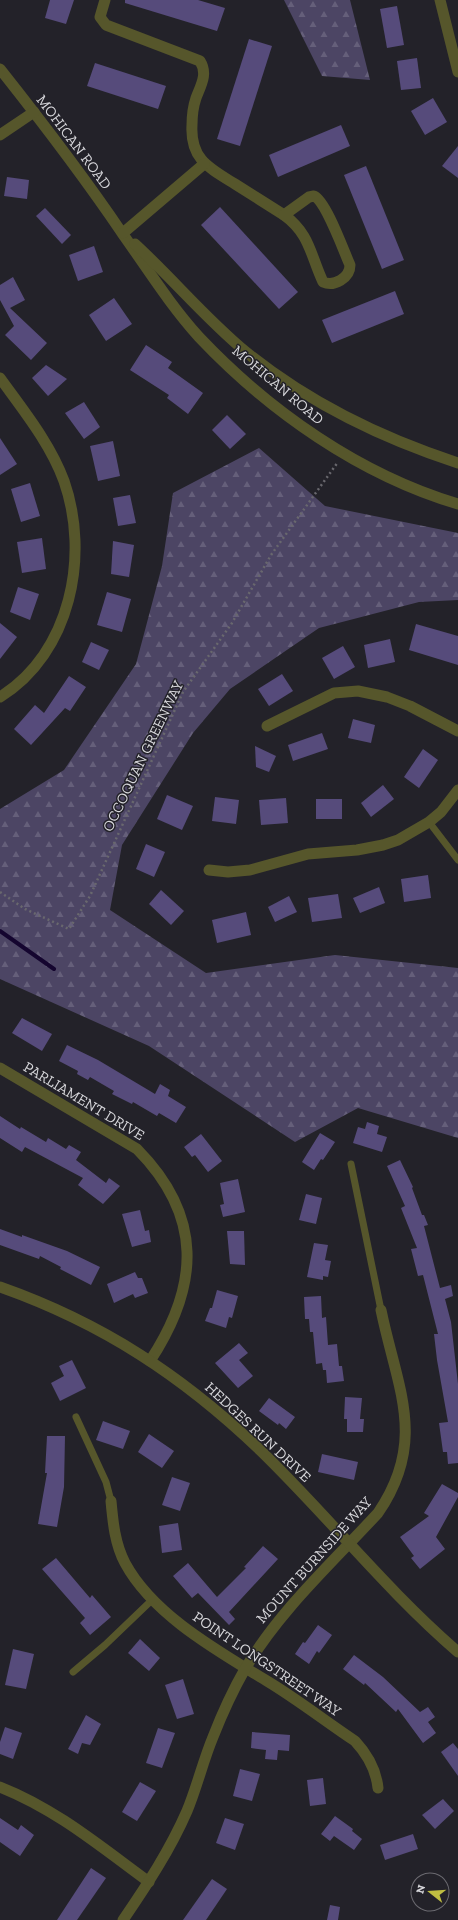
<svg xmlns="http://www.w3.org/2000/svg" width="458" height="1920" viewBox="0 0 458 1920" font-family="'Zilla Slab',serif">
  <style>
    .forest { fill: url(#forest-firs) }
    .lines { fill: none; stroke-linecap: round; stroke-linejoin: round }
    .stream { stroke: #14052f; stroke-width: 4 }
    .building { fill: #564b7b }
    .path { stroke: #69686e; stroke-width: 2.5; stroke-dasharray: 2 3; stroke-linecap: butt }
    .service { stroke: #56562b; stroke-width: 7 }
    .minor { stroke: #56562b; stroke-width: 11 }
    .tertiary { stroke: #56562b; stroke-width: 11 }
    .labels { text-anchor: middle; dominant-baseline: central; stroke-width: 3; stroke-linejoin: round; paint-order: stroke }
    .street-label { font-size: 15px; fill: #d7d7db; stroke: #232229 }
  </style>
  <defs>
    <pattern id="forest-firs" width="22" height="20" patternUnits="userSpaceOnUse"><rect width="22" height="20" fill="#4c4564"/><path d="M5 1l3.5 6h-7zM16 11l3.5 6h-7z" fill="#655f7a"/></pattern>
  </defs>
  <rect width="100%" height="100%" fill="#232229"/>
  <g class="forest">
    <path d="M284,0H350L370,80L322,76Z"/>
    <path d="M259,448L325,506L458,533V600L419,602L319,628L230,689L193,733L122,845L110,910L206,973L335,955L458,968V1138L358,1108L295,1142L149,1046L0,979V809L64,770L136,664L162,566L173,493Z"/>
  </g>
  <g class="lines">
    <path class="stream" d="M0,931L54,969"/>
  </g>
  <g class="building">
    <path d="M50,0H74L66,24L45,18Z"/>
    <path d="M125,0H198L225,8L217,31L125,3Z"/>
    <path d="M397,6L404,45L387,48L380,9Z"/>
    <path d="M249,39L272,46L240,146L217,139Z"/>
    <path d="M417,58L421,88L401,90L397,61Z"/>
    <path d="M95,63L166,86L158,109L87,86Z"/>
    <path d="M433,98L447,122L425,135L411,111Z"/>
    <path d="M341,125L350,146L278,177L269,155Z"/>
    <path d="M458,146V178L442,166Z"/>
    <path d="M366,166L404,260L382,269L344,175Z"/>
    <path d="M7,177L29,180L27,199L4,196Z"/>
    <path d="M220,207L298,292L279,309L201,225Z"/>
    <path d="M45,208L71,235L62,244L36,216Z"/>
    <path d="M94,246L103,272L78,281L69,255Z"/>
    <path d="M13,277L25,300L10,308L47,343L31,360L5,335L14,326L0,300V285Z"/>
    <path d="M395,291L404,314L332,343L322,320Z"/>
    <path d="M114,298L132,324L106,341L89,315Z"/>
    <path d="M146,345L172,362L168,368L203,393L188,414L167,398L169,395L130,370Z"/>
    <path d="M46,365L67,379L48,396L32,378Z"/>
    <path d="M84,402L100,427L84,439L65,413Z"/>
    <path d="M227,415L246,434L230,449L212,430Z"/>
    <path d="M0,438L17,464L0,475Z"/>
    <path d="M113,441L120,476L98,481L90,446Z"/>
    <path d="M30,483L40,516L21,522L11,489Z"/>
    <path d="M130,495L136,523L118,526L113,498Z"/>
    <path d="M42,538L46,569L22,573L17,542Z"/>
    <path d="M113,541L134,545L129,577L111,574Z"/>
    <path d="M18,587L39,594L30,620L10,612Z"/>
    <path d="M107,592L131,599L122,632L97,625Z"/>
    <path d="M0,623L17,637L0,659Z"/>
    <path d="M416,624L458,636V665L409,650Z"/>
    <path d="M390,639L395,662L368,668L364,645Z"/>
    <path d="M91,642L109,650L99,670L82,662Z"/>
    <path d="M343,646L355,667L334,679L322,658Z"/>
    <path d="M282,674L293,691L269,706L258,689Z"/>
    <path d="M69,676L86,687L70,711L65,708L31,745L14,729L35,705L44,713Z"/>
    <path d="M353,719L375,725L371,743L348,738Z"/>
    <path d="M322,733L328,749L293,761L288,745Z"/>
    <path d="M255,746L276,756L269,772L256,767Z"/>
    <path d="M423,749L438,760L419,788L404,777Z"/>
    <path d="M383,785L394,799L371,817L361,803Z"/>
    <path d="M167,795L193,806L182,830L157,819Z"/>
    <path d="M215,797L239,800L236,824L212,821Z"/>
    <path d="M286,798L288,823L261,825L259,800Z"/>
    <rect x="316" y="799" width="26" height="20"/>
    <path d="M146,844L165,852L154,877L136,869Z"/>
    <path d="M428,875L431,898L404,902L401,879Z"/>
    <path d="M379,887L385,903L360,913L353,898Z"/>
    <path d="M161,890L184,911L171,925L149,904Z"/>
    <path d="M338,894L342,918L312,922L308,898Z"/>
    <path d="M289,896L297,912L275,922L268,907Z"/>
    <path d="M246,912L251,935L217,943L212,920Z"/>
    <path d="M22,1018L52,1034L42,1051L12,1033Z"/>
    <path d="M67,1045L98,1060L155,1094L160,1084L170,1090L168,1096L186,1107L176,1123L159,1113L157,1116L133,1102L132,1104L112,1094L114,1091L90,1077L88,1080L77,1074L78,1071L59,1061Z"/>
    <path d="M0,1116L20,1129L21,1127L46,1142L48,1138L66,1149L69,1145L81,1152L76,1160L106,1183L109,1178L120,1186L103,1204L78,1185L83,1178L25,1147L22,1152L0,1138Z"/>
    <path d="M367,1122L379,1126L377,1134L387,1137L382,1152L353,1143L358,1127L365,1129Z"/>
    <path d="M320,1133L335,1142L323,1160L321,1159L314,1170L302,1162Z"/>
    <path d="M201,1134L222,1161L208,1172L195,1155L192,1157L184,1147Z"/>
    <path d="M400,1160L413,1187L412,1188L422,1215H424L428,1225L424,1226L440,1288L451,1285L453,1296L445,1299L451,1322L458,1384V1463L448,1464L447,1452H443L439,1423L448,1422L437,1360L434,1334H438L423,1275L418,1276L411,1249L417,1248L401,1208L405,1206L387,1166Z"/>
    <path d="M238,1179L245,1212L223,1217L220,1205L224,1204L220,1183Z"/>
    <path d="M306,1194L322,1198L316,1224L299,1220Z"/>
    <path d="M140,1210L145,1231L149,1230L151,1242L132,1247L122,1214Z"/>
    <path d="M0,1229L22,1237V1235L67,1251L100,1267L91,1285L60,1269L61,1267L40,1256L39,1259L0,1245Z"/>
    <path d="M227,1231H244L245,1265L230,1264Z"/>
    <path d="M314,1243L328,1245L325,1260L331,1261L328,1277L323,1276V1280L307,1277Z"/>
    <path d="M135,1272L138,1278H142L148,1293L135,1298L133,1294L114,1303L107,1284Z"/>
    <path d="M217,1290L238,1296L232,1318L229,1317L226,1328L205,1321L210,1308H212Z"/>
    <path d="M321,1296L322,1318L326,1317L328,1345L337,1344L339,1366H342L344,1381L327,1383L326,1370H323L322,1363L316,1364L313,1332H310L309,1319H305L304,1297Z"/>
    <path d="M239,1343L248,1353L239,1360L253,1376L238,1388L215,1363Z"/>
    <path d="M72,1360L86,1388L60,1401L51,1383L64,1376L59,1366Z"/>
    <path d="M345,1397L362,1398L360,1419H364L363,1432H347V1419H344Z"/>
    <path d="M269,1398L295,1417L286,1429L279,1423L278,1425L259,1411Z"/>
    <path d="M103,1421L130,1431L123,1449L96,1440Z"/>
    <path d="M149,1434L174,1451L162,1468L138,1452Z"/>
    <path d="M47,1436H65L64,1487L57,1527L38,1524L47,1473H45Z"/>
    <path d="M322,1454L358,1462L354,1480L318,1472Z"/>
    <path d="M172,1477L190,1483L180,1511L162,1505Z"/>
    <path d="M442,1484L458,1493V1497L436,1537L445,1549L420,1569L411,1558L414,1556L400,1537L429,1516L424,1513Z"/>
    <path d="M178,1523L182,1550L162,1553L159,1526Z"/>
    <path d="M263,1546L278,1559L229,1612L235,1619L229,1625L198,1593L192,1598L173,1576L188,1563L217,1597L246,1568L244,1567Z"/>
    <path d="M56,1558L90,1598L92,1595L111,1617L90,1635L80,1623L85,1618L42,1569Z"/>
    <path d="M318,1625L332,1635L319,1653L317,1651L309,1664L295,1654L303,1642L305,1643Z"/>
    <path d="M140,1639L160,1658L149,1671L128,1653Z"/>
    <path d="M13,1649L34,1654L26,1689L5,1685Z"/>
    <path d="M354,1655L383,1677L420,1712L428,1707L435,1717L428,1722L436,1733L423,1743L398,1709L396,1712L365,1683L364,1685L343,1669Z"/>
    <path d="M183,1679L194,1714L177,1719L165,1685Z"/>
    <path d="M86,1715L101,1724L90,1745L82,1743L78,1754L68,1749Z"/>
    <path d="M5,1727L22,1733L13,1759L0,1754V1742Z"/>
    <path d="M158,1728L175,1733L162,1768L146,1763Z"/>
    <path d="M252,1732L290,1735L289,1751L278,1750L277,1760L265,1759L266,1750L251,1748Z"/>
    <path d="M453,1743L458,1749V1776L441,1752Z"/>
    <path d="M240,1769L260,1774L252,1801L233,1796Z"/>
    <path d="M323,1778L326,1804L310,1806L307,1780Z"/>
    <path d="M140,1782L156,1791L137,1821L122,1812Z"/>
    <path d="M443,1799L454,1811L435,1829L422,1815Z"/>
    <path d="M335,1816L353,1829L352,1831L362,1839L354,1850L334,1836L330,1841L321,1834Z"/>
    <path d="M0,1818L18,1830L21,1825L34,1835L20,1856L0,1842Z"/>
    <path d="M225,1818L244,1824L235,1850L216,1843Z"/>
    <path d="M413,1834L418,1849L385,1860L380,1845Z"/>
    <path d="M91,1868L106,1878L77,1920H57Z"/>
    <path d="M212,1879L227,1889L206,1920H183Z"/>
    <path d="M330,1905L340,1907L338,1920H327Z"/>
  </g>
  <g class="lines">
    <path class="path" d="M0,892L25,909L69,929L90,896L183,692L232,623L271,555L338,462"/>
    <g class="service">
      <path d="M429,822L458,860"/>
      <path d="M351,1164L381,1310"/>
      <path d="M76,1417L106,1482L111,1501"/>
      <path d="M73,1672L105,1645L153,1599"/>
    </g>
    <g class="minor">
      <path d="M105,0L100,17L106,25L200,61C208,74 201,85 196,98C193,107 192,115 192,125C190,159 209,168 235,184C251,194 268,205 284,215"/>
      <path d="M440,0L458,72"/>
      <path d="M0,69C42,122 84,177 122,233C147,268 170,305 199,337C269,411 360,475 458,504"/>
      <path d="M0,135L34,112"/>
      <path d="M314,196C326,201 344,252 350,265C350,278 334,287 323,282C310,254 310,234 284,215L309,197Z"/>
      <path d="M123,233L204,164"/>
      <path d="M135,244C173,279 206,319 246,352C309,403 381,438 458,463"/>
      <path d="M0,378C23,410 50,443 64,481C90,555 71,653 0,697"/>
      <path d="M267,726L334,693L358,691L387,697L410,706L458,731"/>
      <path d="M209,870L228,872L250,870L308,854L357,850L383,845L398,840L429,822L441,812L458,790"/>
      <path d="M0,1068L137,1149C203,1216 200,1285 150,1361"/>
      <path d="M111,1501C113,1523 115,1544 125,1563C153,1615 218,1651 267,1681C297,1699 325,1721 355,1741C368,1755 376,1769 378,1788"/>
      <path d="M0,1787C56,1809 101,1847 149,1882"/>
      <path d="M123,1920C147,1885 170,1850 187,1811C197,1787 203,1761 213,1737C222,1714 233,1690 245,1669C280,1610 332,1563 378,1513C428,1440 397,1388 381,1310"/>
    </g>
    <path class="tertiary" d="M0,1287C102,1323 183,1376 261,1451C328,1516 387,1591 458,1652"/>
  </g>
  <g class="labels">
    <g class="street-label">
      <text transform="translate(74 142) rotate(53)">MOHICAN ROAD</text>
      <text transform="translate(278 385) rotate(40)">MOHICAN ROAD</text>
      <text transform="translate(143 756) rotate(-64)">OCCOQUAN GREENWAY</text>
      <text transform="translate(84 1101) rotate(31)">PARLIAMENT DRIVE</text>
      <text transform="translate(258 1432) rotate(43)">HEDGES RUN DRIVE</text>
      <text transform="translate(314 1560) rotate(-48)">MOUNT BURNSIDE WAY</text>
      <text transform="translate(267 1664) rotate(34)">POINT LONGSTREET WAY</text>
    </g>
  </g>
  <g transform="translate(430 1892) rotate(287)"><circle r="19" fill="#232229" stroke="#6b6a70"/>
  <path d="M0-3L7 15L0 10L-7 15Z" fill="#bfbe41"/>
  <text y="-6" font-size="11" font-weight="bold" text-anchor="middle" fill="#d7d7db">N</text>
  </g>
</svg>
